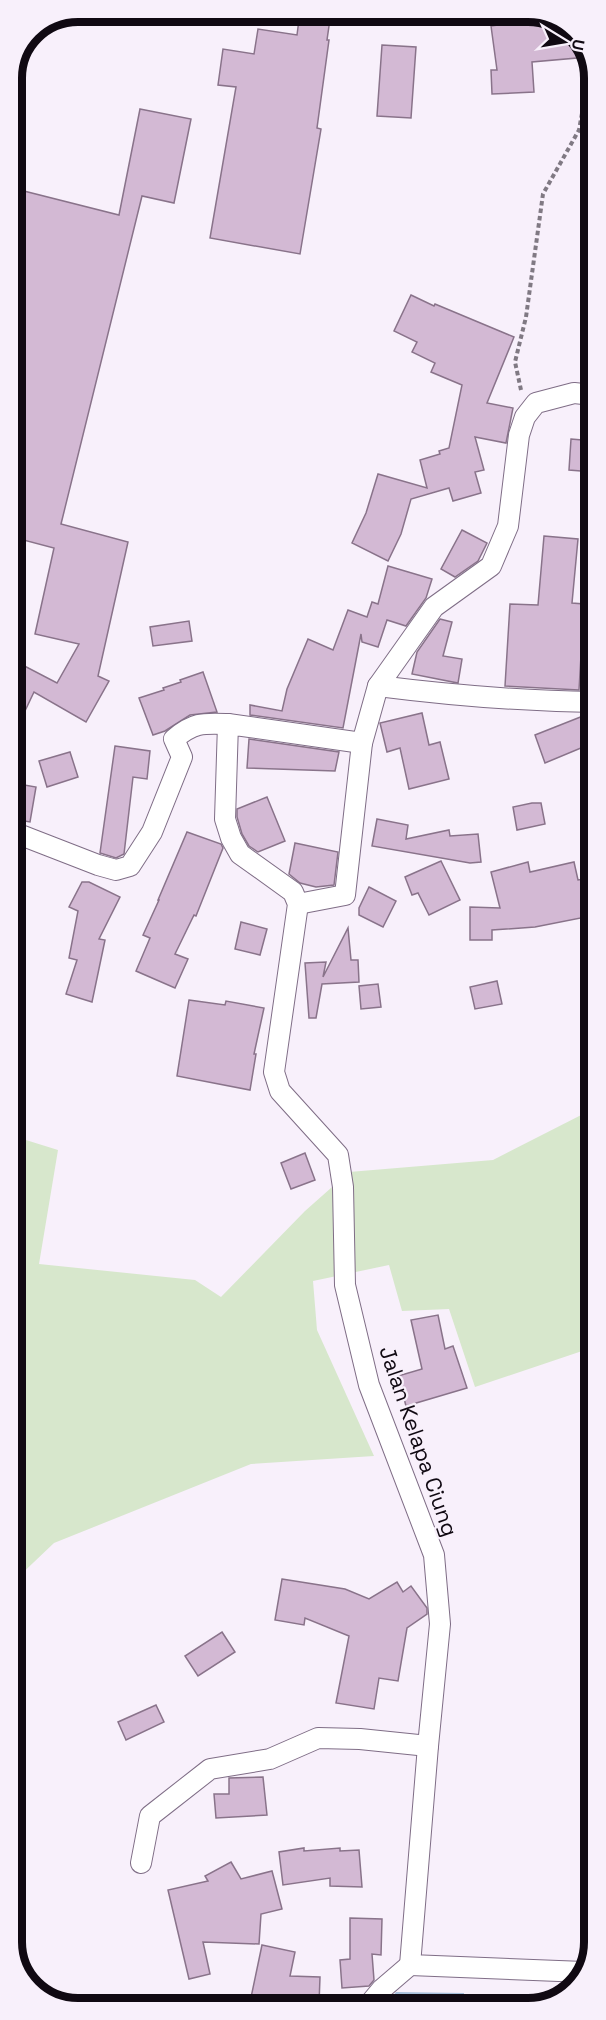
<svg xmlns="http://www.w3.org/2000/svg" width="606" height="2020" viewBox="0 0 606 2020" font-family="'Space Grotesk',sans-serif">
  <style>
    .green { fill: #d7e7cc }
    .water { fill: #a7bfdb }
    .building { fill: #d3b9d4; stroke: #89738a; stroke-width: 1.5 }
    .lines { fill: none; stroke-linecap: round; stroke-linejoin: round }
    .minor-casing { stroke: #7f6d86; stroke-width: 22 }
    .path { stroke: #807983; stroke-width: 4; stroke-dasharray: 4.5 3; stroke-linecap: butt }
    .minor { stroke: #fff; stroke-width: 20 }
    .labels { text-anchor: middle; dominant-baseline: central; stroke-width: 4.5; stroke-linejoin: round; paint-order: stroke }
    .street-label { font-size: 22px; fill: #100912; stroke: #f8f0fb }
    .rim { fill: none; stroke: #100912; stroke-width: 8 }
  </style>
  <rect width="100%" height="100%" fill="#f8f0fb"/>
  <path class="green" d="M593,1109L594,1347L475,1387L449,1309L402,1311L389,1265L313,1281L317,1330L374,1456L251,1464L54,1543L13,1582V1136L58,1150L39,1264L195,1280L221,1297L305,1211L349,1172L493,1160Z"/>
  <path class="water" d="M396,1992L464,1993L463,2007L385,2006Z"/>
  <g class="building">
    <path d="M300,12H331L327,40H329L317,128L321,129L300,254L210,238L236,87L218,85L223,49L254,54L258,29L297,35Z"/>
    <path d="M547,18L572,29L588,57L532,62L534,92L492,94L491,70H497L491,26Z"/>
    <path d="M382,45L416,47L411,118L377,116Z"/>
    <path d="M140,109L191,119L174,203L142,196L61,524L128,542L98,676L109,681L86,722L34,692L24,713L22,707L17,723H13V660L57,683L79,644L35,634L54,548L12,537V188L119,215Z"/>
    <path d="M411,295L434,306L435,304L514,337L487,403L513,408L506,443L475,437L484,470L475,472L481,493L453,501L449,488L411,499L401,534L388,561L352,543L366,513L378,474L427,488L420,460L440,454L439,451L449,448L462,385L431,372L435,363L412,352L417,342L394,331Z"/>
    <path d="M571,439L593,441V472L569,470Z"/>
    <path d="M462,530L487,543L478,561L455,577L441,569Z"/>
    <path d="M544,536L578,539L572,603L584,604L579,690L505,686L510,604L538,605Z"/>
    <path d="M388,566L432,579L426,598L406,626L387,620L378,647L362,642L361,634L343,728L250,715V705L282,711L287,689L308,639L333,650L348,610L367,617L372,602L378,604Z"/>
    <path d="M440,619L452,622L443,656L462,659L458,683L412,674L417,652Z"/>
    <path d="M189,621L192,641L153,646L150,627Z"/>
    <path d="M203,672L217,712L190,715L165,731L153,735L139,698L164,690L163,688L181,682L180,680Z"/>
    <path d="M422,713L429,745L440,742L449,779L409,789L400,748L387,752L380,723Z"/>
    <path d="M588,714L593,727V743L545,763L535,735Z"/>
    <path d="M249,739L339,752L335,771L247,768Z"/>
    <path d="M115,746L150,751L147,779L133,777L124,854L116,858L100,853Z"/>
    <path d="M70,752L78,777L47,787L39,761Z"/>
    <path d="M13,783L36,787L30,822L13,819Z"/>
    <path d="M267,797L285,841L258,852L249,846L242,834L237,817V809Z"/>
    <path d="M532,803H541L545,824L517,830L513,807Z"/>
    <path d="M377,819L408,825L406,839L449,830L450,836L478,834L481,862L470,863L372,846Z"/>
    <path d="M187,832L221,844L223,848L196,916L194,915L175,954L188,959L175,988L136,971L150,938L143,935L159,900H158Z"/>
    <path d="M295,843L338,852L334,885L316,887L300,883L289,874Z"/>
    <path d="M441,861L460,900L429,915L418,893L412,895L405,877Z"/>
    <path d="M528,862L530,872L574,862L578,880L585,879L591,916L535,927L492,930V940H470V907L500,908L491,872Z"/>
    <path d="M82,882H89L120,897L99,939L105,940L92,1002L66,994L77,960L69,958L78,911L69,907Z"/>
    <path d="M369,887L396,901L383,927L359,915V908Z"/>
    <path d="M241,922L267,929L260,955L235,949Z"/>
    <path d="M348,928L351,960H358L359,982L322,984L316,1018H309L305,963L326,962L323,977Z"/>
    <path d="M497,981L502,1004L475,1009L470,987Z"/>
    <path d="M378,984L381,1007L361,1009L359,986Z"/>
    <path d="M189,1000L225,1005L226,1001L264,1008L254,1054H256L250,1090L177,1076Z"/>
    <path d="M305,1153L315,1180L291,1189L281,1163Z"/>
    <path d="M438,1315L445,1349L453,1346L467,1388L406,1406L398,1376L422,1369L411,1320Z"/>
    <path d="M282,1579L345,1589L369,1599L397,1582L403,1592L411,1586L427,1608V1614L407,1628L398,1681L379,1678L374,1709L336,1703L349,1636L305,1618L304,1625L275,1620Z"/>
    <path d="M222,1632L235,1652L198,1676L185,1656Z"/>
    <path d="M156,1705L164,1722L126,1740L118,1722Z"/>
    <path d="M263,1777L267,1815L216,1818L214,1794H229V1778Z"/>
    <path d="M304,1848V1851L340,1848V1851L359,1850L362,1887L330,1886V1878L283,1885L279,1852Z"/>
    <path d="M231,1862L241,1879L272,1871L282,1909L261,1914L259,1944L203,1942L210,1974L189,1979L168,1890L208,1881L205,1876Z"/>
    <path d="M350,1918L382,1919L381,1955L372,1954L374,1980L369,1986L342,1988L340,1960L350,1959Z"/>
    <path d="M262,1945L295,1952L290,1976L320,1977L319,2004L287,2003L286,2007H249Z"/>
  </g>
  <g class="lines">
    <defs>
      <g id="minor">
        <path d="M378,686C449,695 521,701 593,702"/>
        <path d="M13,832L98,865L116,870L130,866L152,832L182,757L174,739C194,722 203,723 228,724"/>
        <path d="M298,904L345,895L362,743"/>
        <path d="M141,1863L150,1816L210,1769L270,1759L318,1738L360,1739L428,1746"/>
        <path d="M584,1972L410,1965L428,1746L440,1624L434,1555L369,1385L345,1285L343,1187L338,1155L280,1091L274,1072L298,904L293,892L240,854L231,838L225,819L228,724L362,743L378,686L434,607L491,566L508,526L519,435L525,417L536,403L574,393L593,395"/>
        <path d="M367,2007L382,1989L410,1965"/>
      </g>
    </defs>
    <use href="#minor" class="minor-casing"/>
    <path class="path" d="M521,390L515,362L526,317L543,194L579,130L591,63"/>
    <use href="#minor" class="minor"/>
  </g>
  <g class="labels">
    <g class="street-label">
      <text transform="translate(419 1441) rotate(71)">Jalan Kelapa Ciung</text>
    </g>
  </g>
  <path d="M0 0H606V2020H0ZM78 22H528A56 56 0 0 1 584 78V1942A56 56 0 0 1 528 1998H78A56 56 0 0 1 22 1942V78A56 56 0 0 1 78 22Z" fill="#f8f0fb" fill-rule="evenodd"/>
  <path class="rim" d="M78 22H528A56 56 0 0 1 584 78V1942A56 56 0 0 1 528 1998H78A56 56 0 0 1 22 1942V78A56 56 0 0 1 78 22Z"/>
  <g transform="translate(564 42) rotate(101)" stroke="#f8f0fb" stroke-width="4.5" paint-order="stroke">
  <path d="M0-4.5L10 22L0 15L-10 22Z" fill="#100912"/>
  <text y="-9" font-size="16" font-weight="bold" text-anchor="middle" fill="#100912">U</text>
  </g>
</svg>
